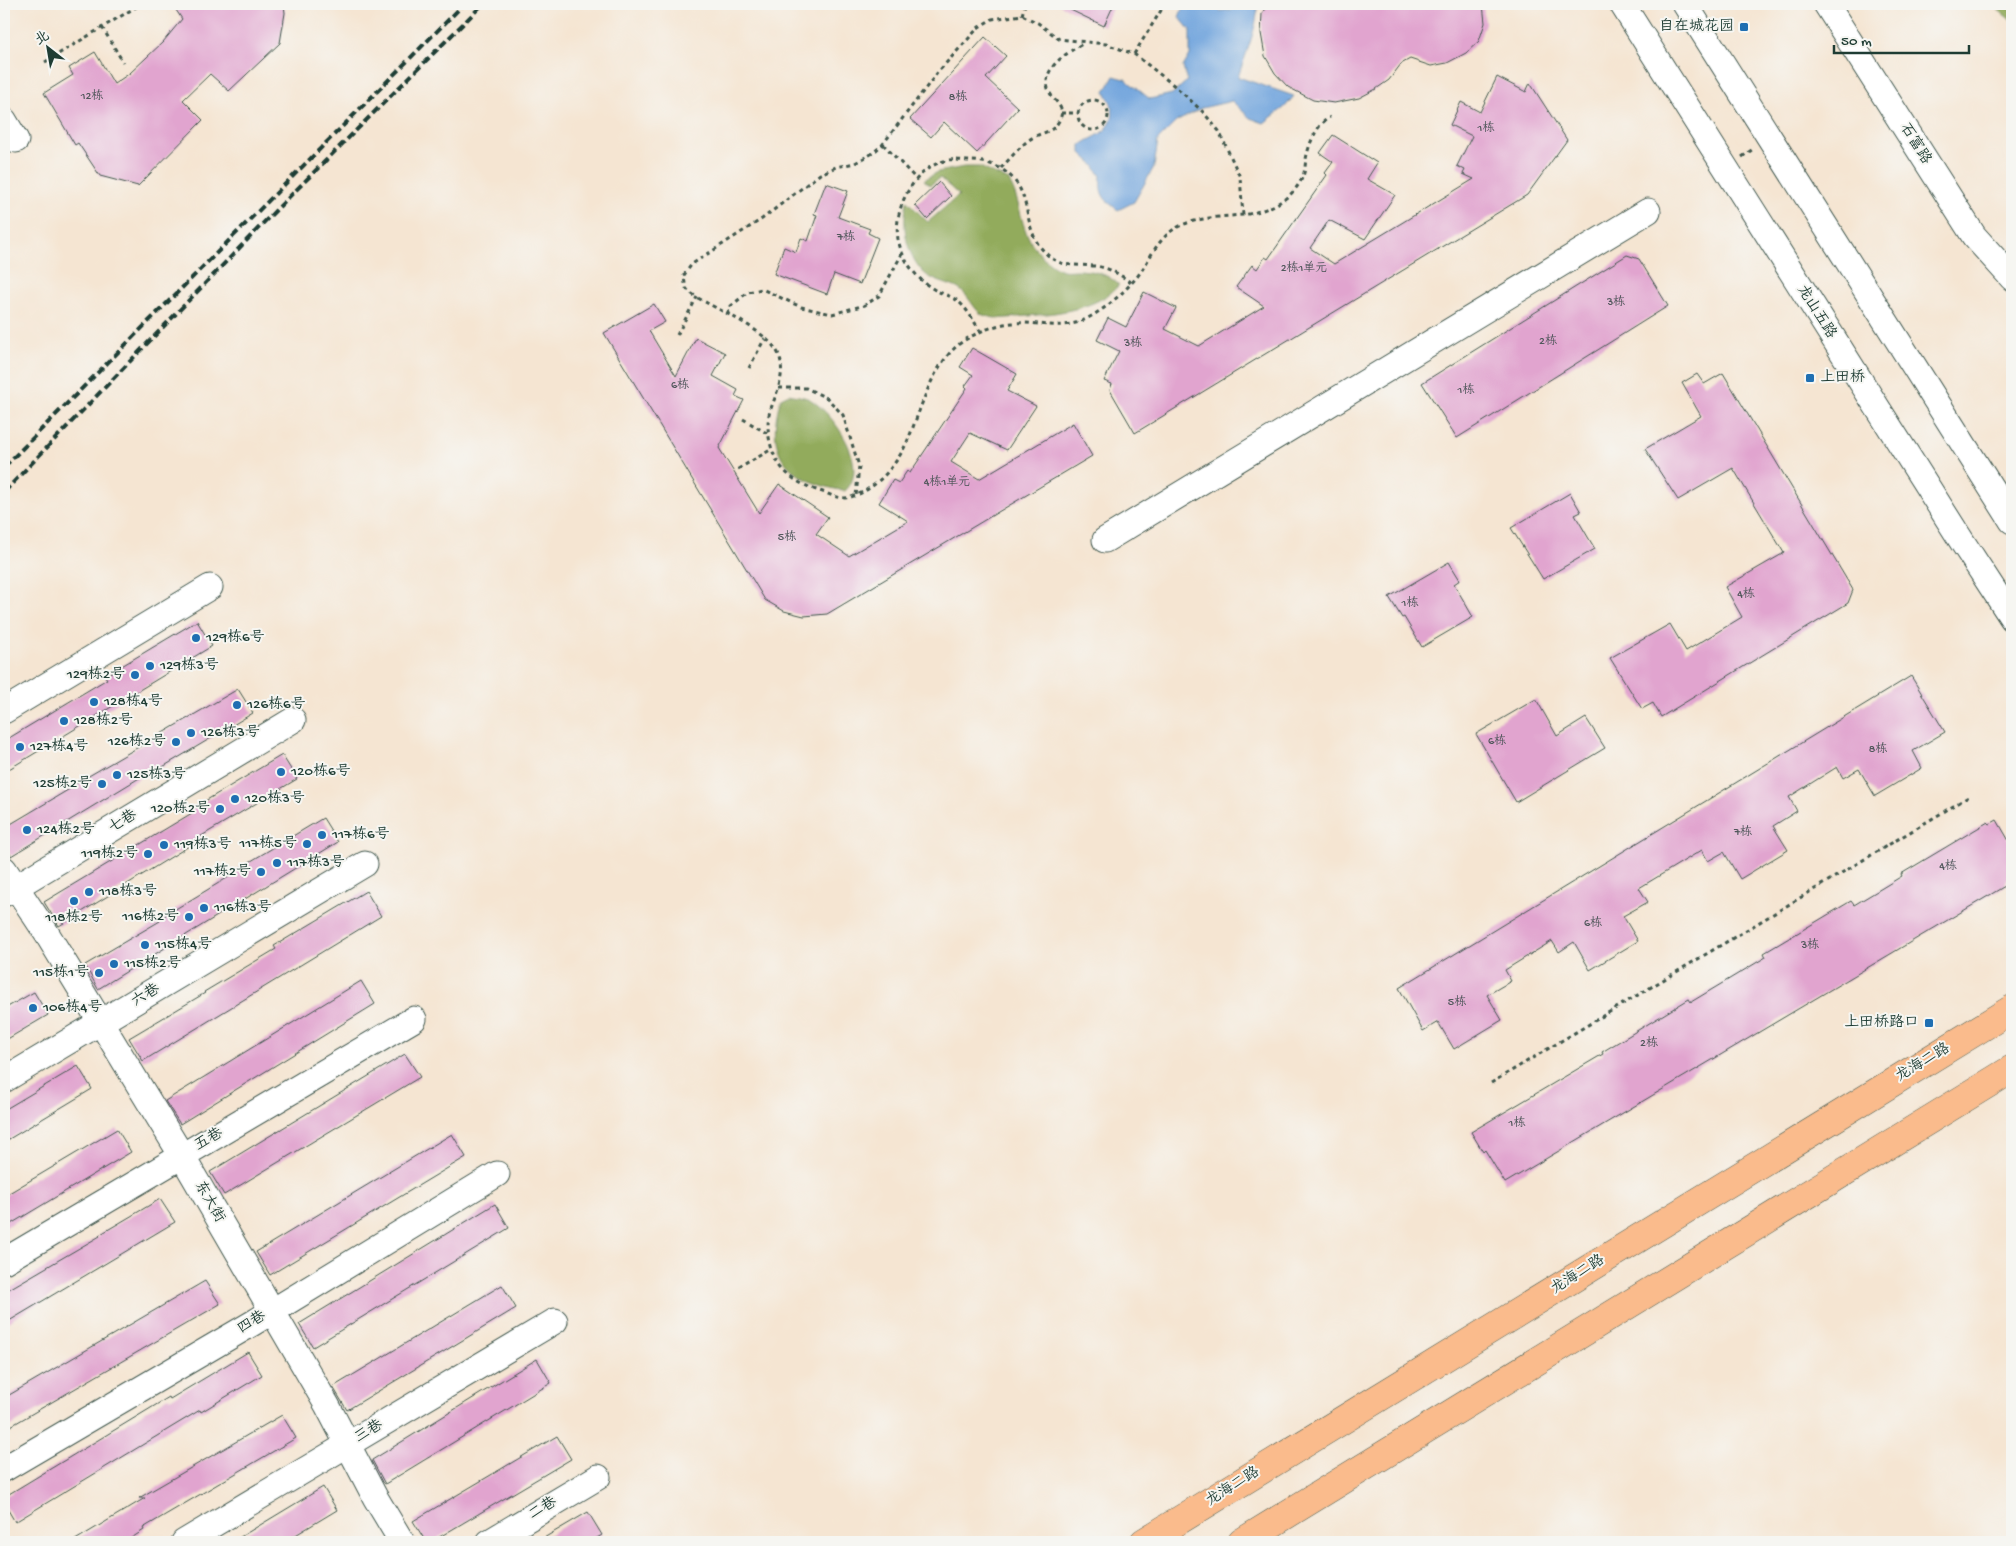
<svg xmlns="http://www.w3.org/2000/svg" width="2016" height="1546" viewBox="0 0 2016 1546" font-family="'Gochi Hand','LXGW WenKai TC',sans-serif">
  <style>
    .forest { fill: #92ab5c; stroke: #587448 }
    .water { fill: #71a4dd; stroke: #487088 }
    .building { fill: #e1a4cf }
    .lines { fill: none; stroke-linecap: round; stroke-linejoin: round }
    .minor-casing { stroke: #3f564c; stroke-width: 27 }
    .major-casing { stroke: #3f564c; stroke-width: 29 }
    .path { stroke: #3f564c; stroke-width: 3; stroke-dasharray: 4 4; stroke-linecap: butt }
    .minor { stroke: #fff; stroke-width: 25 }
    .major { stroke: #fabb8c; stroke-width: 28 }
    .rail { stroke: #1f3d34; stroke-width: 4; stroke-dasharray: 8 4; stroke-linecap: butt }
    .poi-dot { fill: #1f6fb2; stroke: #f6f6f2; stroke-width: 2 }
    .labels { text-anchor: middle; dominant-baseline: central; stroke-width: 4; stroke-linejoin: round; paint-order: stroke }
    .number-label { font-size: 12px; fill: #50575b }
    .poi-label { font-size: 15px; fill: #1f3d34; stroke: #f6f6f2; text-anchor: start }
    .street-label { font-size: 15px; fill: #1f3d34; stroke: #f6f6f2 }
  </style>
  <rect width="100%" height="100%" fill="#f6f6f2"/>
  <filter id="ink" filterUnits="userSpaceOnUse"><feTurbulence type="fractalNoise" baseFrequency=".02" numOctaves="2"/><feDisplacementMap in="SourceGraphic" scale="10" xChannelSelector="R" yChannelSelector="G"/><feConvolveMatrix kernelMatrix="1 2 1 2 8 2 1 2 1" color-interpolation-filters="sRGB"/></filter>
  <filter id="wash" filterUnits="userSpaceOnUse"><feTurbulence type="fractalNoise" baseFrequency=".0096" numOctaves="4" result="noise"/><feDisplacementMap in="SourceGraphic" scale="20" xChannelSelector="R" yChannelSelector="G"/><feGaussianBlur stdDeviation="1.12" result="paint"/><feColorMatrix in="noise" values="0 0 0 0 0 0 0 0 0 0 0 0 0 0 0 0 0 1.4 0 .05"/><feComposite in="paint" operator="in"/></filter>
  <g filter="url(#wash)">
    <rect width="100%" height="100%" fill="#f5e5d2"/>
    <g class="forest">
      <path d="M1991,4H2012V21Z"/>
      <path d="M964,167H980L1009,181C1022,203 1019,227 1035,248C1042,257 1052,266 1062,270C1067,271 1073,270 1078,270C1094,271 1107,273 1119,285C1098,309 1059,313 1028,316C1012,317 999,321 983,315C975,312 968,293 957,288C946,283 932,281 923,272C905,252 902,226 907,201L928,222L959,195L940,178L930,185L924,180L938,172Z"/>
      <path d="M789,394C796,396 805,396 811,400C834,414 871,467 845,491C789,481 763,456 781,398Z"/>
    </g>
    <path class="water" d="M1184,4H1210L1220,11L1235,9L1240,4H1258C1257,29 1246,53 1238,77L1294,96L1285,107L1264,123L1250,118L1232,101L1202,108L1176,122L1158,140L1154,167L1134,202L1118,210C1103,199 1099,194 1101,176L1093,164L1081,153V145C1087,140 1098,136 1103,132C1117,119 1114,106 1105,92L1114,76L1125,79L1150,99L1172,94L1187,81L1183,67L1190,55V30L1179,17Z"/>
    <g id="blocks">
      <g class="building">
        <path d="M172,4H284L285,13L280,43L229,91L210,74L183,100L203,120L138,186L100,176L78,143L75,145L44,93L73,75L69,68L95,52L114,84L130,73L163,42L182,19Z"/>
        <path d="M1058,4H1114L1104,26Z"/>
        <path d="M1267,4H1483L1485,23L1479,41L1466,53L1447,63L1431,66L1410,59L1401,64L1389,80L1376,89L1359,98L1334,103L1313,100L1288,87L1275,73L1265,56L1261,33L1262,14Z"/>
        <path d="M985,37L1006,56L986,78L1018,108L977,153L944,122L931,137L910,119Z"/>
        <path d="M1497,77L1526,92L1530,83L1567,140L1527,195L1135,433L1110,390L1112,384L1104,381L1119,351L1097,340L1108,318L1126,327L1144,292L1176,308L1165,329L1199,346L1264,306L1236,287L1252,265L1257,269L1265,257L1268,259L1327,175L1325,173L1333,162L1320,153L1333,135L1377,163L1367,179L1395,195L1365,239L1329,220L1310,248L1334,264L1474,179L1463,174L1465,170L1457,166L1472,136L1450,125L1461,102L1480,112Z"/>
        <path d="M939,182L951,196L927,219L915,205Z"/>
        <path d="M826,183L848,191L838,217L870,229L868,233L878,238L860,284L834,274L827,294L774,274L784,247L796,252L801,238L808,241L817,215L814,214Z"/>
        <path d="M1627,255L1639,259L1668,306L1457,438L1422,383Z"/>
        <path d="M654,304L665,322L649,331L676,376L696,338L725,353L713,376L738,390L735,396L744,400L719,448L759,513L779,484L828,517L816,534L849,556L908,521L879,503L893,480L899,483L907,471L910,473L967,388L965,386L973,375L960,367L972,348L1017,374L1007,391L1036,406L1007,450L970,433L951,462L979,479L1073,423L1092,456L827,614L804,616L784,611L765,600L604,333Z"/>
        <path d="M1723,373L1853,590L1848,603L1661,717L1653,703L1642,709L1610,658L1670,624L1686,651L1742,617L1725,587L1784,553L1733,468L1678,500L1645,449L1701,416L1682,383L1697,374L1704,384Z"/>
        <path d="M1570,493L1581,512L1575,515L1595,549L1543,579L1511,528Z"/>
        <path d="M1449,562L1460,580L1454,584L1473,617L1422,647L1404,617L1402,618L1389,597Z"/>
        <path d="M197,621L212,646L4,772V741L107,679L105,676Z"/>
        <path d="M1911,676L1945,732L1913,751L1922,768L1875,796L1859,769L1843,778L1837,767L1789,797L1797,811L1773,826L1788,850L1740,879L1724,852L1708,861L1702,850L1639,888L1648,902L1623,916L1638,941L1590,970L1574,942L1559,952L1552,941L1505,970L1511,981L1487,995L1502,1020L1454,1049L1438,1022L1423,1031L1399,988Z"/>
        <path d="M238,689L253,713L161,768L159,766L11,856L4,843V828L73,787L72,786L87,777Z"/>
        <path d="M1536,699L1557,736L1586,718L1605,748L1516,802L1476,734Z"/>
        <path d="M282,755L297,779L193,841L194,843L59,926L44,902L192,813L190,810Z"/>
        <path d="M323,818L338,842L98,989L85,965L160,921L159,919L232,875L231,873Z"/>
        <path d="M1997,820L2012,846V861L2005,886L1505,1183L1485,1150L1483,1152L1471,1132L1603,1054L1602,1052L1689,999L1691,1002L1766,957L1764,953L1851,901L1854,905L1902,876L1901,874L1988,822L1990,824Z"/>
        <path d="M366,891L381,916L143,1061L129,1038L205,993L204,992L276,949L274,946Z"/>
        <path d="M361,981L375,1004L180,1124L165,1101Z"/>
        <path d="M34,992L48,1015L4,1041V1009Z"/>
        <path d="M405,1054L420,1077L224,1195L210,1172Z"/>
        <path d="M78,1066L92,1089L4,1142V1110Z"/>
        <path d="M117,1129L131,1152L4,1228V1196Z"/>
        <path d="M452,1134L466,1157L270,1275L256,1252Z"/>
        <path d="M160,1199L175,1222L4,1324V1292L100,1236L99,1235Z"/>
        <path d="M495,1204L509,1228L313,1347L299,1324Z"/>
        <path d="M205,1281L220,1304L4,1430V1398Z"/>
        <path d="M502,1285L516,1308L347,1410L333,1387Z"/>
        <path d="M248,1352L262,1375L201,1412L200,1410L15,1522L4,1503V1497L169,1397L170,1399Z"/>
        <path d="M537,1359L551,1383L385,1484L372,1460Z"/>
        <path d="M282,1415L296,1438L143,1528L144,1530L125,1542H72L145,1498H139Z"/>
        <path d="M557,1436L571,1459L431,1542H426L413,1521Z"/>
        <path d="M323,1487L337,1510L284,1542H232Z"/>
        <path d="M588,1512L602,1535L590,1542H537Z"/>
      </g>
    </g>
  </g>
  <g filter="url(#ink)">
    <use href="#blocks" fill-opacity="0" stroke="#3f564c" stroke-width="1"/>
    <g class="lines">
      <defs>
        <g id="minor">
          <path d="M1622,4L1963,543L2012,618"/>
          <path d="M1685,4L2012,521"/>
          <path d="M1826,4L1974,236L2012,278"/>
          <path d="M4,120L16,140"/>
          <path d="M1105,540L1648,211"/>
          <path d="M4,711L210,587"/>
          <path d="M4,869L47,934L182,1156L327,1405L375,1497L402,1542"/>
          <path d="M4,894L293,720"/>
          <path d="M4,1080L365,864"/>
          <path d="M4,1261L414,1019"/>
          <path d="M4,1469L253,1323L497,1174"/>
          <path d="M184,1542L555,1321"/>
          <path d="M489,1542L598,1477"/>
        </g>
        <g id="major">
          <path d="M1144,1542L2012,1009"/>
          <path d="M1242,1542L2012,1069"/>
        </g>
      </defs>
      <use href="#minor" class="minor-casing"/>
      <use href="#major" class="major-casing"/>
      <g class="path">
        <path d="M1022,15L1025,4"/>
        <path d="M102,27L123,62"/>
        <path d="M1134,54L1165,4"/>
        <path d="M45,62L141,4"/>
        <circle cx="1093" cy="115" r="15"/>
        <path d="M1061,113H1078"/>
        <path d="M883,144L917,180"/>
        <path d="M1742,157L1753,149"/>
        <path d="M1001,168C1012,157 1023,141 1038,135C1045,132 1052,131 1057,124C1069,107 1054,103 1049,91C1039,69 1068,52 1084,43"/>
        <path d="M1243,215L1240,177L1219,131L1203,112L1176,87L1134,54L1106,44L1059,39L1038,23L1022,15L992,19L979,27L938,72L883,144L873,153L855,163L836,167L820,174L762,219L692,264L684,275C684,278 685,284 686,288C690,294 700,299 707,303C727,314 773,334 780,358C785,377 776,394 770,411C765,427 770,451 779,464C790,480 808,488 826,493C834,497 845,500 854,496C877,488 897,464 907,442C921,410 930,369 958,345C972,334 995,324 1013,323C1039,321 1062,332 1088,318C1107,308 1123,293 1137,277C1150,260 1156,240 1176,228C1196,217 1221,217 1243,215C1266,211 1292,201 1302,178C1305,173 1305,165 1306,159C1309,144 1316,125 1330,117"/>
        <path d="M727,314L731,306L748,292L762,289L801,307L832,314L865,305L879,296L903,252"/>
        <path d="M981,332C974,322 968,310 959,302C952,296 943,294 935,290C917,280 902,260 898,239C893,208 914,167 948,160C955,159 964,161 971,161C981,161 994,164 1003,170C1038,194 1017,230 1050,257C1064,268 1078,264 1094,266C1108,267 1120,274 1131,283"/>
        <path d="M677,335L697,297"/>
        <path d="M749,368L765,338"/>
        <path d="M779,388H806L827,398L843,415L859,466L856,496"/>
        <path d="M743,419L770,435"/>
        <path d="M738,469L772,449"/>
        <path d="M1491,1083L1970,796"/>
      </g>
      <use href="#minor" class="minor"/>
      <use href="#major" class="major"/>
      <g class="rail">
        <path d="M4,467L464,4"/>
        <path d="M4,492L275,211L483,4"/>
      </g>
    </g>
  </g>
  <g class="poi-dot">
    <rect x="1739" y="22" width="10" height="10" rx="2.5"/>
    <rect x="1805" y="373" width="10" height="10" rx="2.5"/>
    <circle cx="196" cy="638" r="5"/>
    <circle cx="150" cy="666" r="5"/>
    <circle cx="135" cy="675" r="5"/>
    <circle cx="94" cy="702" r="5"/>
    <circle cx="237" cy="705" r="5"/>
    <circle cx="64" cy="721" r="5"/>
    <circle cx="191" cy="733" r="5"/>
    <circle cx="176" cy="742" r="5"/>
    <circle cx="20" cy="747" r="5"/>
    <circle cx="281" cy="772" r="5"/>
    <circle cx="117" cy="775" r="5"/>
    <circle cx="102" cy="784" r="5"/>
    <circle cx="235" cy="799" r="5"/>
    <circle cx="220" cy="809" r="5"/>
    <circle cx="27" cy="830" r="5"/>
    <circle cx="322" cy="835" r="5"/>
    <circle cx="307" cy="844" r="5"/>
    <circle cx="164" cy="845" r="5"/>
    <circle cx="148" cy="854" r="5"/>
    <circle cx="277" cy="863" r="5"/>
    <circle cx="261" cy="872" r="5"/>
    <circle cx="89" cy="892" r="5"/>
    <circle cx="74" cy="901" r="5"/>
    <circle cx="204" cy="908" r="5"/>
    <circle cx="189" cy="917" r="5"/>
    <circle cx="145" cy="945" r="5"/>
    <circle cx="114" cy="964" r="5"/>
    <circle cx="99" cy="973" r="5"/>
    <circle cx="33" cy="1008" r="5"/>
    <rect x="1924" y="1018" width="10" height="10" rx="2.5"/>
  </g>
  <g class="labels">
    <g class="number-label">
      <text x="92" y="97">12栋</text>
      <text x="958" y="98">8栋</text>
      <text x="1486" y="129">1栋</text>
      <text x="846" y="238">7栋</text>
      <text x="1304" y="269">2栋1单元</text>
      <text x="1616" y="303">3栋</text>
      <text x="1548" y="342">2栋</text>
      <text x="1133" y="344">3栋</text>
      <text x="680" y="386">6栋</text>
      <text x="1466" y="391">1栋</text>
      <text x="947" y="483">4栋1单元</text>
      <text x="787" y="538">5栋</text>
      <text x="1746" y="595">4栋</text>
      <text x="1410" y="604">1栋</text>
      <text x="1497" y="742">6栋</text>
      <text x="1878" y="750">8栋</text>
      <text x="1743" y="833">7栋</text>
      <text x="1948" y="867">4栋</text>
      <text x="1593" y="924">6栋</text>
      <text x="1810" y="946">3栋</text>
      <text x="1457" y="1003">5栋</text>
      <text x="1649" y="1044">2栋</text>
      <text x="1517" y="1124">1栋</text>
    </g>
    <g class="poi-label">
      <text x="1734" y="27" text-anchor="end">自在城花园</text>
      <text x="1820" y="378">上田桥</text>
      <text x="206" y="638">129栋6号</text>
      <text x="160" y="666">129栋3号</text>
      <text x="125" y="675" text-anchor="end">129栋2号</text>
      <text x="104" y="702">128栋4号</text>
      <text x="247" y="705">126栋6号</text>
      <text x="74" y="721">128栋2号</text>
      <text x="201" y="733">126栋3号</text>
      <text x="166" y="742" text-anchor="end">126栋2号</text>
      <text x="30" y="747">127栋4号</text>
      <text x="291" y="772">120栋6号</text>
      <text x="127" y="775">125栋3号</text>
      <text x="92" y="784" text-anchor="end">125栋2号</text>
      <text x="245" y="799">120栋3号</text>
      <text x="210" y="809" text-anchor="end">120栋2号</text>
      <text x="37" y="830">124栋2号</text>
      <text x="332" y="835">117栋6号</text>
      <text x="297" y="844" text-anchor="end">117栋5号</text>
      <text x="174" y="845">119栋3号</text>
      <text x="138" y="854" text-anchor="end">119栋2号</text>
      <text x="287" y="863">117栋3号</text>
      <text x="251" y="872" text-anchor="end">117栋2号</text>
      <text x="99" y="892">118栋3号</text>
      <text x="214" y="908">116栋3号</text>
      <text x="179" y="917" text-anchor="end">116栋2号</text>
      <text x="74" y="918" text-anchor="middle">118栋2号</text>
      <text x="155" y="945">115栋4号</text>
      <text x="124" y="964">115栋2号</text>
      <text x="89" y="973" text-anchor="end">115栋1号</text>
      <text x="43" y="1008">106栋4号</text>
      <text x="1919" y="1023" text-anchor="end">上田桥路口</text>
    </g>
    <g class="street-label">
      <text transform="translate(1915 144) rotate(58)">石富路</text>
      <text transform="translate(1816 312) rotate(58)">龙山五路</text>
      <text transform="translate(123 822) rotate(-31)">七巷</text>
      <text transform="translate(146 996) rotate(-31)">六巷</text>
      <text transform="translate(1923 1063) rotate(-31)">龙海二路</text>
      <text transform="translate(209 1140) rotate(-30)">五巷</text>
      <text transform="translate(209 1202) rotate(60)">东大街</text>
      <text transform="translate(1578 1275) rotate(-32)">龙海二路</text>
      <text transform="translate(252 1323) rotate(-31)">四巷</text>
      <text transform="translate(369 1432) rotate(-31)">三巷</text>
      <text transform="translate(1233 1487) rotate(-32)">龙海二路</text>
      <text transform="translate(543 1509) rotate(-31)">二巷</text>
    </g>
  </g>
  <rect width="2016" height="1546" fill="none" stroke="#f6f6f2" stroke-width="20"/>
  <g transform="translate(48 48) rotate(329)" stroke="#f6f6f2" stroke-width="4" paint-order="stroke">
  <path d="M0-4L9 19L0 12L-9 19Z" fill="#1f3d34"/>
  <text y="-8" font-size="14" font-weight="bold" text-anchor="middle" fill="#1f3d34">北</text>
  </g>
  <path d="M1834 45v8h135v-8" fill="none" stroke="#1f3d34" stroke-width="2.5"/>
  <text x="1841" y="45" font-size="15" fill="#1f3d34" stroke="#f6f6f2" stroke-width="4" paint-order="stroke">50 m</text>
</svg>
